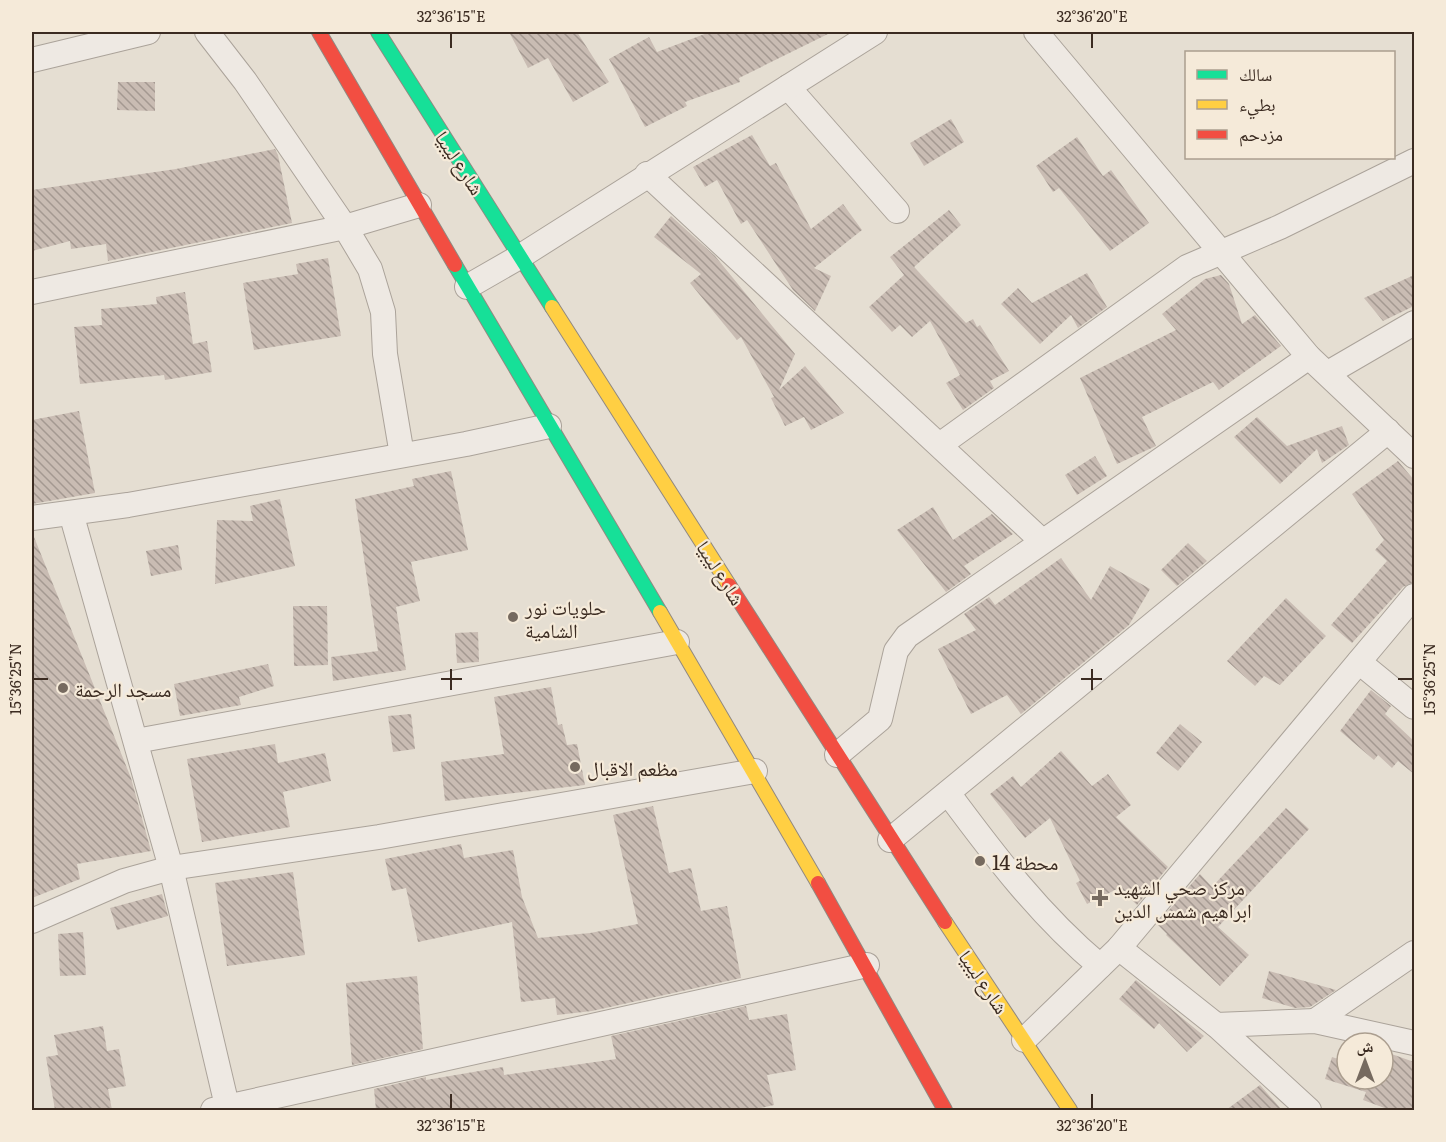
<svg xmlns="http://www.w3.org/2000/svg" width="1446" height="1142" viewBox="0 0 1446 1142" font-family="Literata,'Noto Naskh Arabic',serif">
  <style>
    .building { fill: url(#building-back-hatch) }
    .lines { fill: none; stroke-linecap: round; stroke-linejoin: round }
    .street-casing { stroke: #aba39a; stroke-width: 26 }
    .fast-casing { stroke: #918981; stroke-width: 16 }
    .slow-casing { stroke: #918981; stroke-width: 16 }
    .jam-casing { stroke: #918981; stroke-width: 16 }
    .street { stroke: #eee9e3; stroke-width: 24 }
    .fast { stroke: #16e098; stroke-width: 14 }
    .slow { stroke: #ffcf43; stroke-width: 14 }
    .jam { stroke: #f24e42; stroke-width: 14 }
    .ticks { fill: none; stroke: #3b2b21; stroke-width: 2 }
    .poi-dot { fill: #766a5f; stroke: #f5ead9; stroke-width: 2 }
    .labels { text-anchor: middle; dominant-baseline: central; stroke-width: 4.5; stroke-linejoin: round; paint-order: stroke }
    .street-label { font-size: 20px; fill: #3b2b21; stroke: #f5ead9 }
    .poi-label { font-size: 20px; fill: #3b2b21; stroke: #f5ead9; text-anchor: start }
    .neatline { fill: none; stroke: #3b2b21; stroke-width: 2 }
    .ticks-label { font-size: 15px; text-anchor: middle; fill: #3b2b21 }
  </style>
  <defs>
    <pattern id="building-back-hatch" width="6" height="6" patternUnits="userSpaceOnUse" patternTransform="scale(1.5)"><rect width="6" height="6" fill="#c9bcb3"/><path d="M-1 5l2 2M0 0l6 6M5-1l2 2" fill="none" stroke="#a49991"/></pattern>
  </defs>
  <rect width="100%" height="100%" fill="#e5ded2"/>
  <g class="building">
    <path d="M509,32H577L609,82L573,102L548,58L528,68Z"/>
    <path d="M710,32H832L739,78L740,82L685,102L687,106L645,127L609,59L649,37L657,52Z"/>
    <path d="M118,82H155V111L117,110Z"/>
    <path d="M951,119L964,142L924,166L910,143Z"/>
    <path d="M752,135L770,166L776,163L811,229L843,204L862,230L814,268L831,276L815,311L793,290L747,220L741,224L717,180L705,187L693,167Z"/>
    <path d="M1077,137L1103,176L1111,170L1149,223L1110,251L1059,188L1053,192L1036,166Z"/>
    <path d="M275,149L278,155L292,223L108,261L106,244L71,249L70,241L32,251V190L176,169Z"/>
    <path d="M949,210L961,225L914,267L966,323L973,319L977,327L980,325L1009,371L990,381L994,388L963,410L946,383L960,375L930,321L912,337L900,325L892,332L869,307L904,275L890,257Z"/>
    <path d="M671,216L715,256L795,354L779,390L805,366L844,413L811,430L804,417L785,426L771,398L774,397L741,337L737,340L690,283L701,274L654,237Z"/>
    <path d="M328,258L341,336L254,350L243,283L298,274L296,264Z"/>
    <path d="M1087,273L1107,307L1078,328L1071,315L1040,344L1001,304L1018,288L1032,303Z"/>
    <path d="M1221,275L1229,284L1242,324L1255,315L1281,346L1219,390L1213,382L1142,417L1156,446L1117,464L1080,378L1176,330L1162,314L1205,279Z"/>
    <path d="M1414,275V306L1383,321L1364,298Z"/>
    <path d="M185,292L193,344L207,341L212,372L165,380L164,375L80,384L74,327L102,325L101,309L157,304L156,297Z"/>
    <path d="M79,411L95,493L32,504V420Z"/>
    <path d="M1257,417L1287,446L1342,426L1349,445L1322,463L1317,449L1280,484L1234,437Z"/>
    <path d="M1095,456L1107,476L1077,495L1065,475Z"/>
    <path d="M1398,461L1414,480V582L1403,587L1352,643L1331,625L1387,561L1375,550L1384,540L1352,494Z"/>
    <path d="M451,471L468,550L411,562L420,601L396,607L406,670L333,681L331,657L378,651L355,499L414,486L412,479Z"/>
    <path d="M280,499L295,566L215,584L217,520L253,521L250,506Z"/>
    <path d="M933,507L953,540L992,514L1013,534L964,566L971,574L946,592L897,530Z"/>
    <path d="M32,532L131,778L151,851L77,864L80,879L32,898Z"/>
    <path d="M1188,543L1207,561L1177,586L1161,570Z"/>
    <path d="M178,545L182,570L151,576L146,551Z"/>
    <path d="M1061,558L1091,600L1110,566L1150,589L1129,625L1021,714L1007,695L971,714L938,649L976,630L964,614L989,597L995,605Z"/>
    <path d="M1286,598L1326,636L1280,685L1264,676L1255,686L1227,661Z"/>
    <path d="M293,606H327L328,665L294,666Z"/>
    <path d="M478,632L479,662L457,663L455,633Z"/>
    <path d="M268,664L274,686L239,697L241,705L180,716L174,684Z"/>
    <path d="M551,687L558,725L562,724L567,745L577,744L585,785L445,801L441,762L504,754L494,697Z"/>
    <path d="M1371,690L1391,706L1385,714L1414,741V774L1398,761L1392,768L1378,755L1374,760L1340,731Z"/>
    <path d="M411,714L415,749L393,752L388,716Z"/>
    <path d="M1180,724L1202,742L1178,771L1156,753Z"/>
    <path d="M275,744L278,763L325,753L331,781L283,792L290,827L202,842L187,759Z"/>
    <path d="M1061,751L1092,786L1108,774L1131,805L1116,817L1168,867L1137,905L1119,888L1087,904L1076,883L1080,881L1050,818L1025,838L990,794L1013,776L1021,787Z"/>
    <path d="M653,806L669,873L691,868L701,911L727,906L741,978L592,1011L557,1015L555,998L521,1002L512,922L418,942L406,888L392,891L385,859L461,844L464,858L513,850L522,897L538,938L590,933L638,924L613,815Z"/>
    <path d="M1286,808L1309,829L1218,927L1249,955L1220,986L1166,935L1167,934L1157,924L1200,874L1212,887Z"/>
    <path d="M293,872L305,955L227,966L215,883Z"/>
    <path d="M162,894L168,916L117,930L110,908Z"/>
    <path d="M83,932L86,975L60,976L58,934Z"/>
    <path d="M1269,971L1336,990L1310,1007L1295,1008L1262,998Z"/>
    <path d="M417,976L423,1049L352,1065L346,983Z"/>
    <path d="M1136,980L1204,1036L1187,1052L1159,1023L1154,1029L1119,999Z"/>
    <path d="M746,1006L749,1020L787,1014L796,1070L767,1075L774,1105L752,1110H376L374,1089L426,1077V1080L503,1067L504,1075L616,1059L611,1036Z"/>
    <path d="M103,1026L107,1051L119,1049L126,1086L108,1089L112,1110H55L46,1057L58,1055L54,1035Z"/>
    <path d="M1383,1051L1414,1062V1110H1390L1363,1100L1366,1092L1325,1079L1332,1057L1347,1062V1079H1383Z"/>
    <path d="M1260,1085L1282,1110H1226Z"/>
  </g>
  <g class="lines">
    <defs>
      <g id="street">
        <path d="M207,32L245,81L345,227L370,269L383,312L385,354L402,455"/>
        <path d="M1036,32L1309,357L1414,456"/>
        <path d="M32,60L148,32"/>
        <path d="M788,87L897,211"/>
        <path d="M647,174L1042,541"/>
        <path d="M467,287L521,256L875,32"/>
        <path d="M32,292L345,227L419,205"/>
        <path d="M1328,373L1414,323"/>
        <path d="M941,444L1187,267L1280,227L1414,161"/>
        <path d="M71,513L171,868L228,1110"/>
        <path d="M32,518L128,505L466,444L549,426"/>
        <path d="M1359,662L1414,707"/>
        <path d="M136,741L677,642"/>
        <path d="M837,755L880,719L896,651L907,636L1309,357"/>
        <path d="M948,793C994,855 1040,916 1100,966"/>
        <path d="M890,840L1388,431"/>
        <path d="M32,921L124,881L171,868L379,837L755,771"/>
        <path d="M1119,948L1216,1025L1309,1110"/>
        <path d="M1315,1021L1414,953"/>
        <path d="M1216,1025L1315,1021L1414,1043"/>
        <path d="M1024,1040L1119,948L1414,596"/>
        <path d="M213,1110L867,965"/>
      </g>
      <g id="fast">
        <path d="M378,32L552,307"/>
        <path d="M455,265L660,612"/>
      </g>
      <g id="slow">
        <path d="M552,307L729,585"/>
        <path d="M660,612L818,883"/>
        <path d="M945,922L1070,1110"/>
      </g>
      <g id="jam">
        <path d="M319,32L455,265"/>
        <path d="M729,585L945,922"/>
        <path d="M818,883L945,1110"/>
      </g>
    </defs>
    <use href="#street" class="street-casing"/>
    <use href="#fast" class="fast-casing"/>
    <use href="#slow" class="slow-casing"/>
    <use href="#jam" class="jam-casing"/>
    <use href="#street" class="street"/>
    <use href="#fast" class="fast"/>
    <use href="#slow" class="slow"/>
    <use href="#jam" class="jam"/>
  </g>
  <path class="ticks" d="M451,33V48M1092,33V48M451,669V690M1092,669V690M33,679H48M441,679H462M1081,679H1102M1398,679H1413M451,1094V1109M1092,1094V1109"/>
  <g class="poi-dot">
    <circle cx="513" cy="617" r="6"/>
    <circle cx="63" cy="688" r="6"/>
    <circle cx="575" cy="767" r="6"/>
    <circle cx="980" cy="861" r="6"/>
    <path d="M1097 889h6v6h6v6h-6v6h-6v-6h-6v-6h6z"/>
  </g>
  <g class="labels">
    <g class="street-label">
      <text transform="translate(461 162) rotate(57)">شارع ليبيا</text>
      <text transform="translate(722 572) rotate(58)">شارع ليبيا</text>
      <text transform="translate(985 981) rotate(56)">شارع ليبيا</text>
    </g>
    <g class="poi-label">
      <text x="525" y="606">حلويات نور<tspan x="525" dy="23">الشامية</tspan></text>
      <text x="75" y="688">مسجد الرحمة</text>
      <text x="587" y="767">مظعم الاقبال</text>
      <text x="992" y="861">محطة 14</text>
      <text x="1114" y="886">مركز صحي الشهيد<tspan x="1114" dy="23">ابراهيم شمس الدين</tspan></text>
    </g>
  </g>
  <rect width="1446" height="1142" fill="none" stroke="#f5ead9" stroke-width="66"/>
  <rect x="1185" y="51" width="210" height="108" fill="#f5ead9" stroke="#ab9e8f" stroke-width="1.5"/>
  <rect x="1197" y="70" width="30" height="9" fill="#16e098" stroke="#ab9e8f" stroke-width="1.5"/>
  <text x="1239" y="81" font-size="18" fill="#3b2b21">سالك</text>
  <rect x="1197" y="100" width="30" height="9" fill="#ffcf43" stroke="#ab9e8f" stroke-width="1.5"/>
  <text x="1239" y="111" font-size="18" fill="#3b2b21">بطيء</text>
  <rect x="1197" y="130" width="30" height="9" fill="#f24e42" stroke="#ab9e8f" stroke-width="1.5"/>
  <text x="1239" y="141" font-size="18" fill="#3b2b21">مزدحم</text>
  <g transform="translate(1365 1061)"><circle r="28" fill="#f5ead9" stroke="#ab9e8f" stroke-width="1.5"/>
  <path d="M0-4.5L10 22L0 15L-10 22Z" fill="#766a5f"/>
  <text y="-9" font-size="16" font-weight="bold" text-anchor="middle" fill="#3b2b21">ش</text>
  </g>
  <rect x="33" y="33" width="1380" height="1076" class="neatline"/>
  <g class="ticks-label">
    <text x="451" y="22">32°36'15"E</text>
    <text x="1092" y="22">32°36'20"E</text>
    <text transform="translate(16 679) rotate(-90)" y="5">15°36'25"N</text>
    <text transform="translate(1430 679) rotate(-90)" y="5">15°36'25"N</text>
    <text x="451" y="1131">32°36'15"E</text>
    <text x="1092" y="1131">32°36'20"E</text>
  </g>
</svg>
